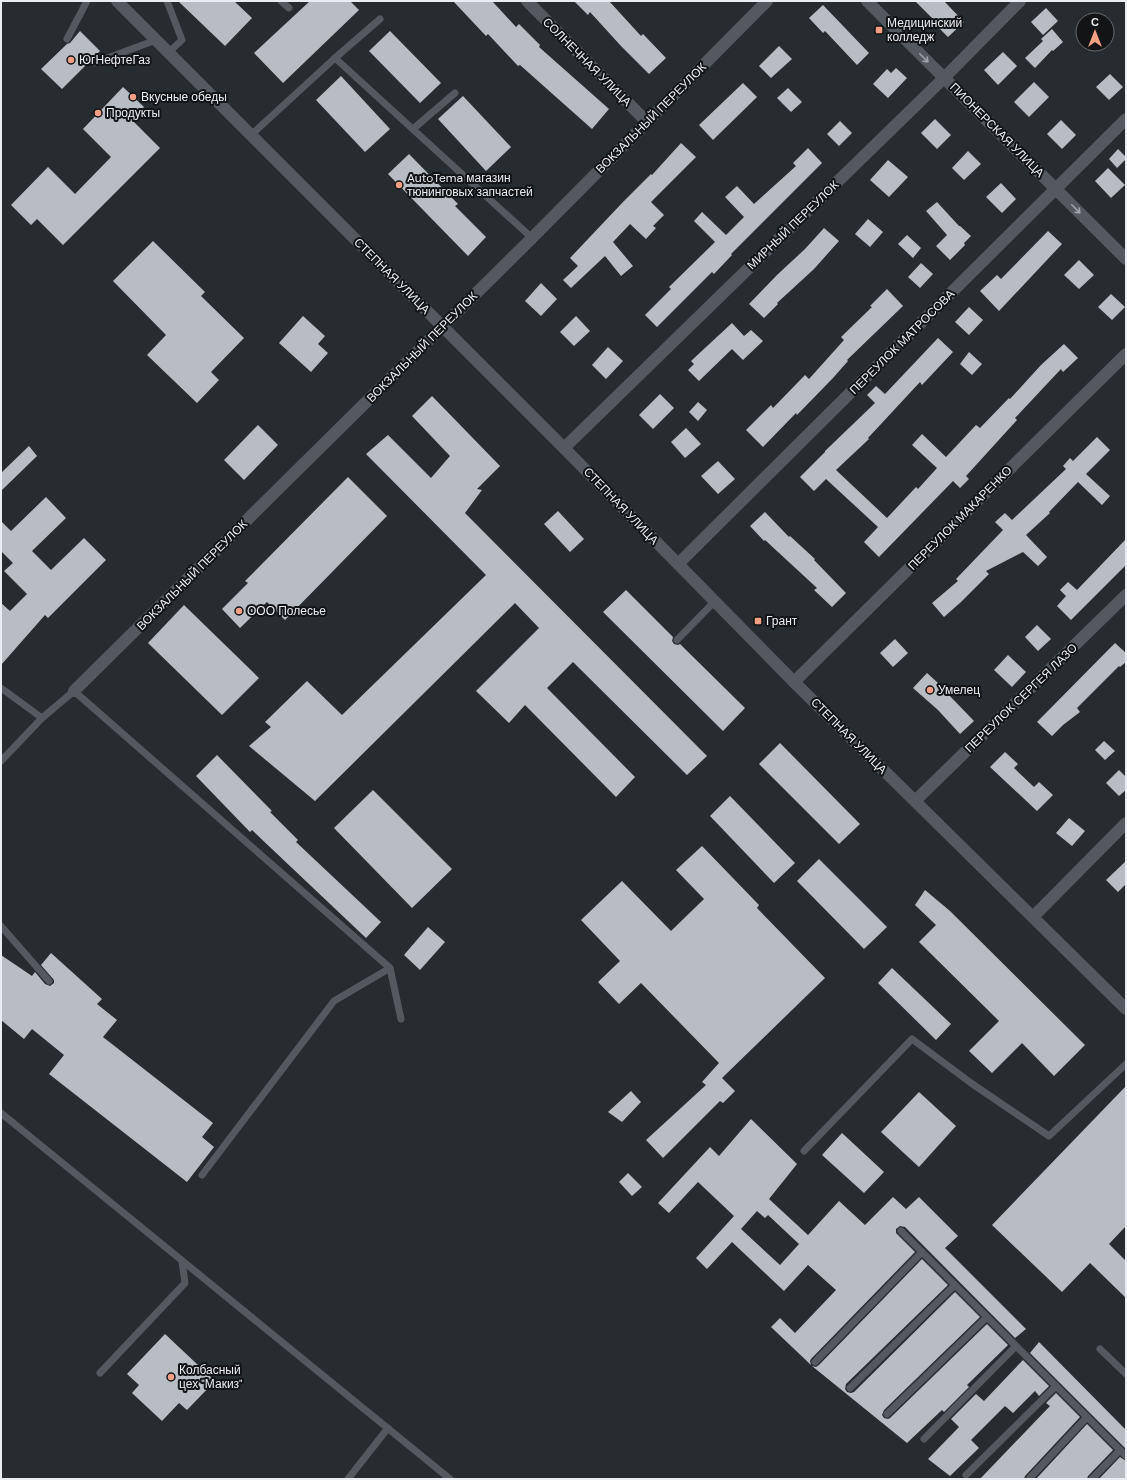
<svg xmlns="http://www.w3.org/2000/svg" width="1127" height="1480" viewBox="0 0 1127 1480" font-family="'DM Sans',sans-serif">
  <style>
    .building { fill: #b7bdc3; fill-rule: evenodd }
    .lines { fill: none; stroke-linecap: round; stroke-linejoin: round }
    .lane { stroke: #54595f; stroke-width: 7 }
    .street { stroke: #54595f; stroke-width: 12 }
    .secondary { stroke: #54595f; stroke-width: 12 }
    .oneway { stroke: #9fa3a8 }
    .poi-dot { fill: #f39f85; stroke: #121416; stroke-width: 1.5 }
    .labels { text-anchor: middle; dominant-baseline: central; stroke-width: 4; stroke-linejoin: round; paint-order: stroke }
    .poi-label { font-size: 12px; fill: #eaedf1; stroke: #121416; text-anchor: start }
    .street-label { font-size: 12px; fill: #eaedf1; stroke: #121416 }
  </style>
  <rect width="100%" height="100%" fill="#272c30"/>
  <g class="building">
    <path d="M178,1H234L252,18L225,46Z"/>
    <path d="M310,1H350L359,10L283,83L254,53Z"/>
    <path d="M453,1H492L516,27L519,24L540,45L539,47L609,109L592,129L520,65L518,66L488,34L486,36Z"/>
    <path d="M574,1H609L641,36L643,34L666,58L649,74L621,46L590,12L588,15Z"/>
    <path d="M915,1H944L964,22L948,37L933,22L935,21Z"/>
    <path d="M823,5L869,53L857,65L825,31L823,33L809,18Z"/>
    <path d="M1046,8L1058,21L1043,35L1031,22Z"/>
    <path d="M1052,29L1063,42L1053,51L1052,50L1035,68L1025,58L1043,41L1041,39Z"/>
    <path d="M80,31L100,51L62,89L41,69L67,44L70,43Z"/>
    <path d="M390,31L441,83L420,103L369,51Z"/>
    <path d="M779,46L792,59L771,78L759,66Z"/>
    <path d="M1003,52L1017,66L998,85L984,70Z"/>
    <path d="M896,68L907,78L888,98L873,84L887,69L891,73Z"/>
    <path d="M1110,74L1123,87L1109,100L1096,87Z"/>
    <path d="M341,76L390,129L365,152L316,100Z"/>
    <path d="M1034,82L1049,97L1029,117L1014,102Z"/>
    <path d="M743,83L757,97L713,140L699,125Z"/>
    <path d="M123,87L144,107L132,120L160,148L63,245L37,219L31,225L11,205L48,167L75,194L111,157L83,129Z"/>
    <path d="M788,88L802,102L791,112L777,98Z"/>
    <path d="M463,96L511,147L486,171L438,119Z"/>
    <path d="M935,119L951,135L937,149L921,133Z"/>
    <path d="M1061,120L1076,135L1062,149L1047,134Z"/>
    <path d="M840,121L852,133L839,146L827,134Z"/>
    <path d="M681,143L696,157L651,202L664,215L653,226L656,228L646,239L630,224L613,242L633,266L621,276L605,256L571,288L563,280L578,266L570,258L623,202L651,174L652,175Z"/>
    <path d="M808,148L822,163L731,254L732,255L714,274L712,272L657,327L645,315L671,289L669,287L715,242L694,221L702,212L726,235L744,217L725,197L737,186L754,204L796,166L793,163Z"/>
    <path d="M1118,149L1126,157V159L1117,168L1109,159Z"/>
    <path d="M968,151L981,164L964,180L952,168Z"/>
    <path d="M409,154L458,204L455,206L486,237L468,256L388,174Z"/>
    <path d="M888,160L908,177L889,197L870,180Z"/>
    <path d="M1108,168L1125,185L1111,198L1095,181Z"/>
    <path d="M1001,183L1016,199L1002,213L986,197Z"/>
    <path d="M937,202L959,226H960L971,236L964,243L965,245L950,260L936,246L947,235L926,211Z"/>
    <path d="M868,219L883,232L870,247L855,234Z"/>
    <path d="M824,228L839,241L814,269L777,303L778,304L764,318L749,304L777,275L805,249Z"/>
    <path d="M1048,231L1062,244L999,311L980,291L997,275L1001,279Z"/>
    <path d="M907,235L921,248L913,258L898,244Z"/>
    <path d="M153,241L205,292L201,296L244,338L211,372L219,380L197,403L147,355L166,335L113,281Z"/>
    <path d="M1079,260L1094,275L1079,289L1064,275Z"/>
    <path d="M921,263L933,274L920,288L908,277Z"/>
    <path d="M541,283L557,299L541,316L525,301Z"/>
    <path d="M887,289L903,306L847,360L848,361L833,378L797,415L796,413L763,447L746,430L771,405L773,408L805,375L809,379L844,340L841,337L872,307L870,306Z"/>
    <path d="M1111,294L1125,307L1112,320L1098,307Z"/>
    <path d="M969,307L983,320L969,335L955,322Z"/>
    <path d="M303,316L325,336L318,344L328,353L311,372L279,343Z"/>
    <path d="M576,316L590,331L574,346L560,332Z"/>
    <path d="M732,323L744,336L751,330L763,341L743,360L732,349L699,381L688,370L694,364L691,361Z"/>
    <path d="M938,338L953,352L922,385L920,382L868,438L869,439L836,470L887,518L916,487L918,489L937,468L912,445L922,434L946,457L976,425L980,428L1009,398L1010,399L1041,365L1064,344L1078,358L1063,372L1061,369L1015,418L1017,420L966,476L969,479L960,488L953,481L879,557L864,542L878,527L826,479L814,491L800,477L825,452V451L875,403L867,395L876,386L885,394Z"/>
    <path d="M608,347L623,361L606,379L592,365Z"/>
    <path d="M969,352L982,364L972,375L960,364Z"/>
    <path d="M660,394L674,408L653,429L639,415Z"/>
    <path d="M432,396L500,466L477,489L482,490L465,513L707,756L687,775L573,662L547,688L635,777L616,797L525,705L509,723L476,691L539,628L515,603L315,801L249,746L271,727L265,722L307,681L342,715L486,575L366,454L388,435L431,478L450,456L412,416Z"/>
    <path d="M698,402L707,410L698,421L689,412Z"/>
    <path d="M258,425L278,445L244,480L224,460Z"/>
    <path d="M686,428L701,444L685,458L671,442Z"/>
    <path d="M1097,437L1110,450L1086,474L1110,496L1102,505L1078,482L1049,512L1050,513L1026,535L1047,557L1038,566L1023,552L986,571L989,574L961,602L944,617L932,603L958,581L956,579L1003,530L995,522L1005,513L1012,520L1066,469L1063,466L1070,458L1073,461Z"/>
    <path d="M29,446L37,456L1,491V473Z"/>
    <path d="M718,461L735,479L718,494L701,476Z"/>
    <path d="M348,477L387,516L285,620L267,602L240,628L222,609L248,583L245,581Z"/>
    <path d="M46,497L66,518L32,551L51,570L84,538L106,560L48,618L45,615L1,665V603L10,611L27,594L4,571L13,563L1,551V521L11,531Z"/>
    <path d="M558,511L584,539L570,552L544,524Z"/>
    <path d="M765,512L789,537L790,536L815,559L814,560L846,593L832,607L814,590L817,588L765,540L764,541L750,526Z"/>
    <path d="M1126,539V565L1071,620L1057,606L1066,596L1060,590L1068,582L1077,590Z"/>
    <path d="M626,590L673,637L672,641L674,644L678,645L680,644L745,708L723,731L603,612Z"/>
    <path d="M184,605L259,678L222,715L148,643Z"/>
    <path d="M1037,625L1051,639L1038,651L1025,637Z"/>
    <path d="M895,639L908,653L893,667L880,653Z"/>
    <path d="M1115,643L1126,653V662L1120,667L1119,666L1077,708L1080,712L1063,725L1052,736L1037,722Z"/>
    <path d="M1008,655L1026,672L1012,687L994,670Z"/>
    <path d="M927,673L948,692L947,693L974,721L960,734L938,710L913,688Z"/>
    <path d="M1104,741L1115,751L1105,760L1095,750Z"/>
    <path d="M780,743L860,824L839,844L759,764Z"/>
    <path d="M1005,752L1018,764L1014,768L1034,787L1039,782L1053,795L1037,811L990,767Z"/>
    <path d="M217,755L272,811L270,812L298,840L296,842L381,922L366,938L252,830L250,832L196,776Z"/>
    <path d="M1119,770L1126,777V790L1119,796L1106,783Z"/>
    <path d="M373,790L452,869L412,908L334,828Z"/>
    <path d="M730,796L795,863L774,883L710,816Z"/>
    <path d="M1069,818L1085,831L1072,846L1056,833Z"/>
    <path d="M702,846L759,905L757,908L825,978L722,1078L735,1091L723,1103L720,1101L663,1158L646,1140L706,1085L702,1082L719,1063L641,983L619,1004L598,982L620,961L581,920L622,881L671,931L704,899L676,870Z"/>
    <path d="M819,859L887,927L864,949L797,881Z"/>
    <path d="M1126,861V884L1118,892L1106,880Z"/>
    <path d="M925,890L950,911L1085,1045L1054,1076L1022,1043L992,1073L969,1051L999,1021L919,942L936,925L915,905Z"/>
    <path d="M428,927L445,942L420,970L404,955Z"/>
    <path d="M51,953L102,999L97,1004L117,1020L103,1037L213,1123L202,1137L214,1147L187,1182L49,1074L64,1055L32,1029L24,1039L1,1020V955L32,976L35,972L45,984L50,986L54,983V980L41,965Z"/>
    <path d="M892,968L951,1024L936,1040L878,983Z"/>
    <path d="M1126,1086V1226L1109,1244L1126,1261V1298L1090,1263L1062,1292L992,1225Z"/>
    <path d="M631,1091L641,1102L622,1122L608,1112Z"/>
    <path d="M919,1092L956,1126L919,1167L881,1132Z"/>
    <path d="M751,1119L797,1164L769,1199L808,1235L839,1201L865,1225L893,1197L906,1209L919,1197L958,1236L945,1248L1026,1329L1015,1338L905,1227L900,1226L896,1229V1233L915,1252L811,1359L810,1361L811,1365L771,1327L780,1318L795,1333L836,1290L808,1265L784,1291L732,1242L707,1269L696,1258L734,1216L698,1182L669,1213L658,1203L710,1147L719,1156ZM757,1211L765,1218L768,1215L799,1244L780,1265L741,1229Z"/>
    <path d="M842,1133L884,1172L864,1193L822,1155Z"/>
    <path d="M628,1173L642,1187L632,1196L619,1182Z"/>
    <path d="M922,1259L948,1285L846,1384L845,1389L847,1392L851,1393L854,1392L955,1292L980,1317L884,1410L882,1415L884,1418L888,1419L890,1418L987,1324L1008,1345L967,1385L969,1387L944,1412L942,1410L907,1443L812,1366L816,1367L819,1365Z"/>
    <path d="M165,1334L215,1381L187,1410L179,1403L162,1421L132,1393L139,1385L127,1374Z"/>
    <path d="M1039,1342L1126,1430V1449L1030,1353Z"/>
    <path d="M1023,1360L1049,1386L1039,1396L1035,1391L1013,1413L1005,1406L971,1440L979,1448L950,1476L928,1459L959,1427L951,1419L976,1394L984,1401Z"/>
    <path d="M1056,1393L1080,1417L1025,1476L1024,1479H980L1050,1406L1046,1403Z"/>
    <path d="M1087,1424L1113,1450L1088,1476L1087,1479H1036Z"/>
    <path d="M1120,1457L1126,1461V1479H1099Z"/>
  </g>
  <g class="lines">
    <g class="lane">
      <path d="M167,1L182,40L169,52"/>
      <path d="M281,1L289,8"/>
      <path d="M67,39L87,1"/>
      <path d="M335,58L380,19"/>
      <path d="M94,63L156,40"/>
      <path d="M413,129L455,93"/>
      <path d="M251,135L335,58L532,238"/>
      <path d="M677,640L715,601"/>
      <path d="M1,688L42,718"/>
      <path d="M1,761L42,718L74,691L390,968L401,1019"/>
      <path d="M1,926L49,981"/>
      <path d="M1,1113L450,1479"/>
      <path d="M804,1151L912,1039L971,1083L1049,1136L1126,1064"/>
      <path d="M202,1175L334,1001L390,968"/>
      <path d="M901,1231L1126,1456"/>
      <path d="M1100,1349L1126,1374"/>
      <path d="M815,1362L922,1252"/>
      <path d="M100,1373L185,1283L182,1261"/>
      <path d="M850,1388L955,1285"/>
      <path d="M887,1414L987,1317"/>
      <path d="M924,1439L1016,1346"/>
      <path d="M966,1475L1056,1386"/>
      <path d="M348,1479L388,1428"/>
      <path d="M1029,1479L1087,1417"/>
      <path d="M1092,1479L1120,1450"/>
    </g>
    <g class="street">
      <path d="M527,1L647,122"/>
      <path d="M564,448L944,78L1020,1"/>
      <path d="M678,564L1126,119"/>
      <path d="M794,682L1126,354"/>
      <path d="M74,691L532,238L767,1"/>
      <path d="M915,801L1126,595"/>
      <path d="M1033,917L1126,823"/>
    </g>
    <g class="secondary">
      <path d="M117,1L564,448L794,682L1126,1009"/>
      <path d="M867,1L1126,259"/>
    </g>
  </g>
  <defs><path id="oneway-shaft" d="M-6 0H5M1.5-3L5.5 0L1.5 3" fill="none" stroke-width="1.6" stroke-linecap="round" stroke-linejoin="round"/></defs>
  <g class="oneway">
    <use href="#oneway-shaft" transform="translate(924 58) rotate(45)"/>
    <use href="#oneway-shaft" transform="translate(1076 209) rotate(45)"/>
  </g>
  <g class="poi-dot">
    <rect x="875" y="26" width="8" height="8" rx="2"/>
    <circle cx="71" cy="60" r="4"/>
    <circle cx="133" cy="97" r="4"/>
    <circle cx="98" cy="113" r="4"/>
    <circle cx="399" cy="185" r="4"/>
    <circle cx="239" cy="611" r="4"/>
    <rect x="754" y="617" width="8" height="8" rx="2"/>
    <circle cx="930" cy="690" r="4"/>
    <circle cx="171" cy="1377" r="4"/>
  </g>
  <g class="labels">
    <g class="poi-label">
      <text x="887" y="23">Медицинский<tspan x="887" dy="14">колледж</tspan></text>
      <text x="79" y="60">ЮгНефтеГаз</text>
      <text x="141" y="97">Вкусные обеды</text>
      <text x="106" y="113">Продукты</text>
      <text x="407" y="178">AutoTema магазин<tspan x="407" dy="14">тюнинговых запчастей</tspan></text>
      <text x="247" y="611">ООО Полесье</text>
      <text x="766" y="621">Грант</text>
      <text x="938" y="690">Умелец</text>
      <text x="179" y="1370">Колбасный<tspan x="179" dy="14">цех "Макиз"</tspan></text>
    </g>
    <g class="street-label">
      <text transform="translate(587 62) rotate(45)">СОЛНЕЧНАЯ УЛИЦА</text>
      <text transform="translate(651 118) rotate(-45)">ВОКЗАЛЬНЫЙ ПЕРЕУЛОК</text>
      <text transform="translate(997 130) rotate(45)">ПИОНЕРСКАЯ УЛИЦА</text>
      <text transform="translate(793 225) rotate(-44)">МИРНЫЙ ПЕРЕУЛОК</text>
      <text transform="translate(392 276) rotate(45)">СТЕПНАЯ УЛИЦА</text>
      <text transform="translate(902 342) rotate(-45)">ПЕРЕУЛОК МАТРОСОВА</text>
      <text transform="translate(422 347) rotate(-45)">ВОКЗАЛЬНЫЙ ПЕРЕУЛОК</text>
      <text transform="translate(621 506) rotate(46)">СТЕПНАЯ УЛИЦА</text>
      <text transform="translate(960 518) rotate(-45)">ПЕРЕУЛОК МАКАРЕНКО</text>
      <text transform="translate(192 575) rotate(-45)">ВОКЗАЛЬНЫЙ ПЕРЕУЛОК</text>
      <text transform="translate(1021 698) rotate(-44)">ПЕРЕУЛОК СЕРГЕЯ ЛАЗО</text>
      <text transform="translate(849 736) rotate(45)">СТЕПНАЯ УЛИЦА</text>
    </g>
  </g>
  <rect width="1127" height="1480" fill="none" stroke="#eaedf1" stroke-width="4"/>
  <g transform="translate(1095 32)"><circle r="19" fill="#121416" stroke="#686b6e"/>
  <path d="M0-3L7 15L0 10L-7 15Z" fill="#f39f85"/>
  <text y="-6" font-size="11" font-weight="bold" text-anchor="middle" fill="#eaedf1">С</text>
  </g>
</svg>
